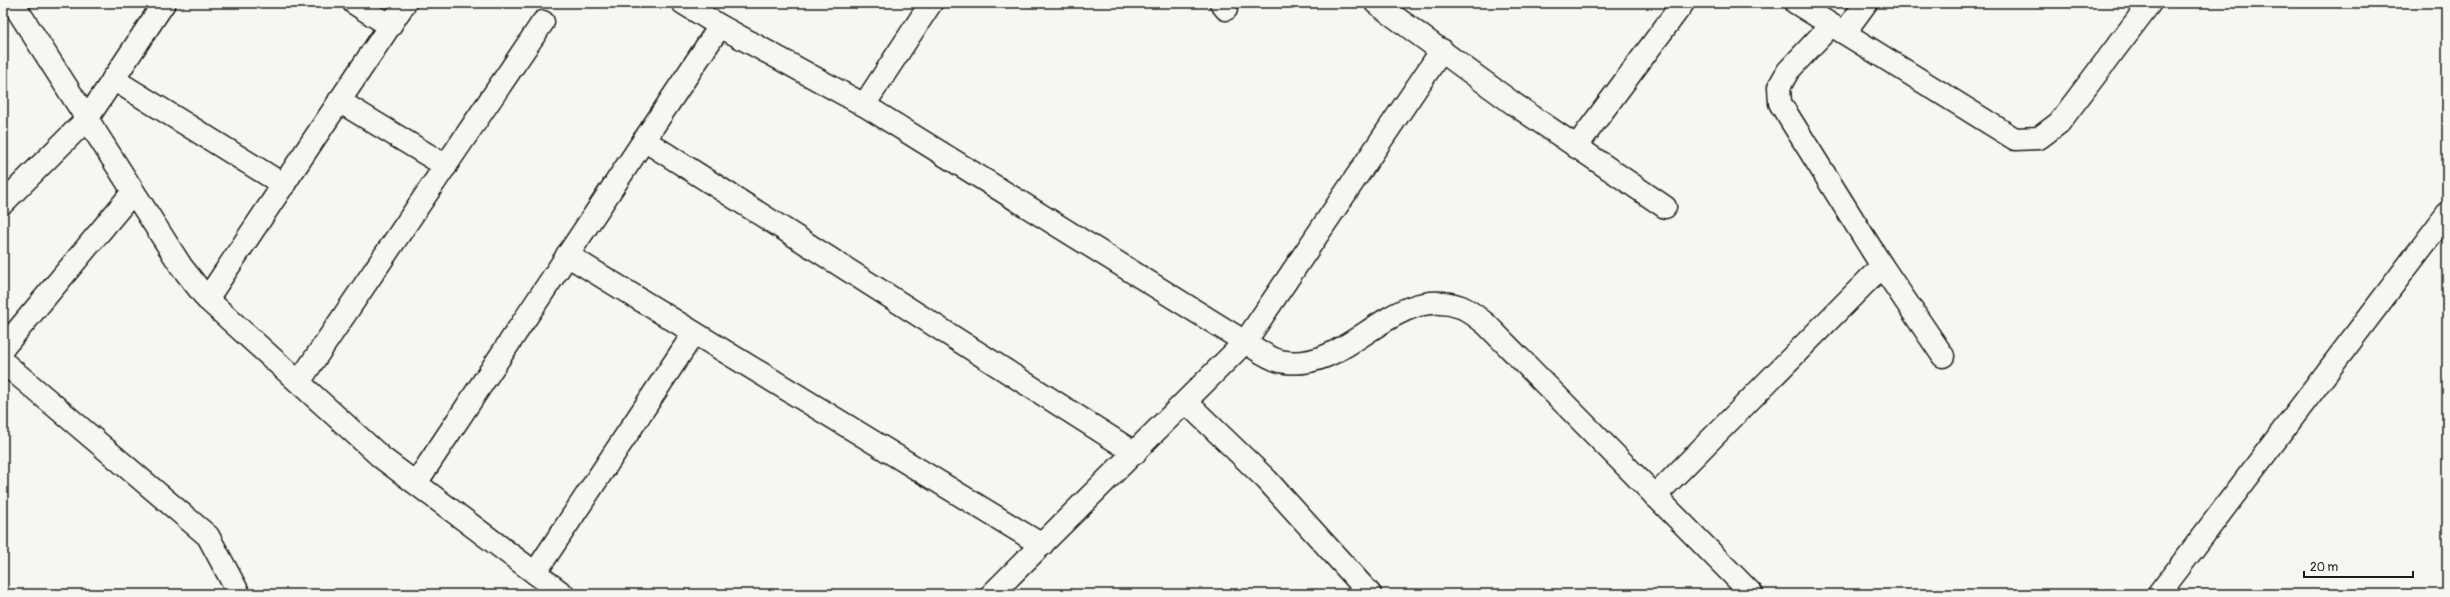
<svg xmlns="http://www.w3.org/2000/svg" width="2450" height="597" viewBox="0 0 2450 597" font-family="Pangolin,sans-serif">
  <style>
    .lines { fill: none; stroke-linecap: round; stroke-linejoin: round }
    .minor-casing { stroke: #1c1c1c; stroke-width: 25 }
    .minor { stroke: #f6f6f2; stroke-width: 22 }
  </style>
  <rect width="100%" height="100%" fill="#f6f6f2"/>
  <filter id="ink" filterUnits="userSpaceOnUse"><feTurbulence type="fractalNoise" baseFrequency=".025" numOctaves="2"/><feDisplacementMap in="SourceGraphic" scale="8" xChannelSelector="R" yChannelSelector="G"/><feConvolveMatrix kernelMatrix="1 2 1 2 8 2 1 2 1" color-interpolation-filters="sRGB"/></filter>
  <g filter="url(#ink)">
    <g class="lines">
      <defs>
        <g id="minor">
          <path d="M13,3L181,266L207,299L382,458L563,594"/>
          <path d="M354,3L390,26"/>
          <path d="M683,3L720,26"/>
          <path d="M1221,3L1226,9"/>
          <path d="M1376,3L1514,104L1665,207"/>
          <path d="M1796,3L2015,139L2039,138L2059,123L2150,3"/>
          <path d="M1844,33L1866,3"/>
          <path d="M1442,50L1245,342C1255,348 1268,358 1280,361C1349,376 1390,282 1461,307C1469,310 1478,318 1486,324L1752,594"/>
          <path d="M113,79L284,185"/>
          <path d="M339,101L446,166"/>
          <path d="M864,105L931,3"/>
          <path d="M644,140L1135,453"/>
          <path d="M1576,147L1683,3"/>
          <path d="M3,203L87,119L164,3"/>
          <path d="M567,255L1042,545"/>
          <path d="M1882,266L1943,356"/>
          <path d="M207,299L405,3"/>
          <path d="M3,348L133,192"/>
          <path d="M3,362L208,536L239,594"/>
          <path d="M299,382L543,22"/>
          <path d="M1186,402L1267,480L1370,594"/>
          <path d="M416,483L720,26L864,105L1245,342L992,594"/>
          <path d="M1655,496L1882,266L1780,103L1779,87L1788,71L1831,25"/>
          <path d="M535,573L694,333"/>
          <path d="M2159,594L2447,214"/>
        </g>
      </defs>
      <use href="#minor" class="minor-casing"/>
      <use href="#minor" class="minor"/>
    </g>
  </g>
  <rect width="2450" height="597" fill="none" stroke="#f6f6f2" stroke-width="16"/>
  <rect x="8" y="8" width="2434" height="581" fill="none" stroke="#1c1c1c" stroke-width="1.5" filter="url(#ink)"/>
  <path d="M2304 571v6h109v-6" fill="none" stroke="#1c1c1c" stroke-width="2"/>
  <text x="2310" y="571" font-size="12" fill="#1c1c1c" stroke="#f6f6f2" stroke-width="3" paint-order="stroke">20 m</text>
</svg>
